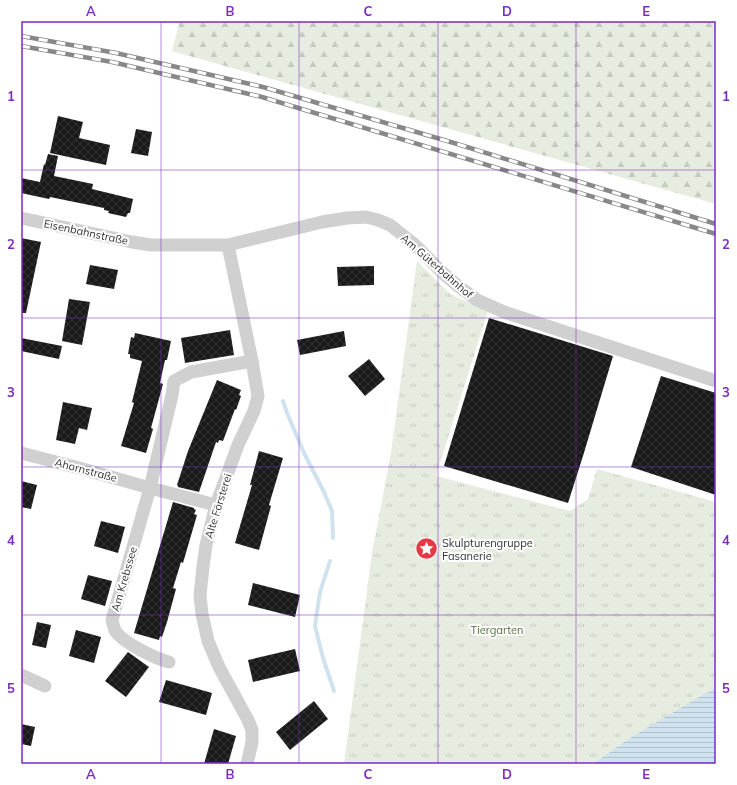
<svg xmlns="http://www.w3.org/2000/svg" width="737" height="785" viewBox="0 0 737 785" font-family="Mulish,sans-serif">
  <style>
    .forest { fill: url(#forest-firs) }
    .park { fill: url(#park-tufts) }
    .water { fill: url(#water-rules) }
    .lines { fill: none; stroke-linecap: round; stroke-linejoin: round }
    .stream { stroke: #cfe2ee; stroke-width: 4 }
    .building { fill: url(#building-cross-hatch) }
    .minor { stroke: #d0d0d0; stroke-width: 13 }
    .rail-casing { stroke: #888; stroke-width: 4.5 }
    .rail { stroke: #fff; stroke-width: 3; stroke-dasharray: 9; stroke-linecap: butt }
    .grid { fill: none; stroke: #7b2cbf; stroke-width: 1; stroke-opacity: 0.55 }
    .labels { text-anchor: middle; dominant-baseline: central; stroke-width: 4; stroke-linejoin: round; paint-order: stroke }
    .street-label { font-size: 11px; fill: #333; stroke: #fff }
    .poi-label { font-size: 11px; fill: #333; stroke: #fff; text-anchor: start }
    .park-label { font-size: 11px; fill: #56703f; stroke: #fff }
    .neatline { fill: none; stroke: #7b2cbf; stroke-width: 1.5 }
    .grid-label { font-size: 13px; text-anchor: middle; font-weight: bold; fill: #7b2cbf }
  </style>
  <defs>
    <pattern id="forest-firs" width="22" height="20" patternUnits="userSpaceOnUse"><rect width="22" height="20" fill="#e6ecdf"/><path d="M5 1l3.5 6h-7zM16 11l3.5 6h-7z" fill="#c6cbc0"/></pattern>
    <pattern id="park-tufts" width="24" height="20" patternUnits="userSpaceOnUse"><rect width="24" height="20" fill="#e6ecdf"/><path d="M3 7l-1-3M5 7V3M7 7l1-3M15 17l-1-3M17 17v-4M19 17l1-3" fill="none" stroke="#c6cbc0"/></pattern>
    <pattern id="water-rules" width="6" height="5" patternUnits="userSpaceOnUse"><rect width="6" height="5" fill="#cfe2ee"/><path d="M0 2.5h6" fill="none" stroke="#b2c2cd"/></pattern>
    <pattern id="building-cross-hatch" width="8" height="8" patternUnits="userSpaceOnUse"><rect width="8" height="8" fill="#1a1a1a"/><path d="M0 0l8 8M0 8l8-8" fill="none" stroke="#333"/></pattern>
  </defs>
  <rect width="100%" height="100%" fill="#fff"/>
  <path class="forest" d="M180,21H716V204L172,51Z"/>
  <path class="park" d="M417,261L450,294L488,311L436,476L570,511L588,499L597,469L716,502V764H344L372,553L391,453Z"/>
  <path class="water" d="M716,688V764H593L630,738L694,700Z"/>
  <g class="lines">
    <g class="stream">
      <path d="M283,401L287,413L304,453L324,492L332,511L333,538"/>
      <path d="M330,561L320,592L315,626L323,658L334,691"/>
    </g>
  </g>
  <g class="building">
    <path d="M58,116L83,122L79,138L110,145L106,165L50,153Z"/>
    <path d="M136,129L152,132L148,156L131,153Z"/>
    <path d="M48,154L58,156L54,176L93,184L92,189L133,199L130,213H128L126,217L108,213L109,211L104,210V208L50,197L49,199L21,193V178L40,182L44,164L45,165Z"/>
    <path d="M21,238L41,242L26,313H21Z"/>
    <path d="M90,265L118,270L114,289L86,284Z"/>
    <path d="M374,266V285L338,286L337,267Z"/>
    <path d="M69,299L90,302L82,345L62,341Z"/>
    <path d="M489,318L613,356L583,456L568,503L444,466Z"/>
    <path d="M230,330L234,355L185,363L181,338Z"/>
    <path d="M344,331L346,346L300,355L297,340Z"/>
    <path d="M135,333L171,341L167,360H165L160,383L163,384L151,428L153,429L146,453L121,446L134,403L132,402L142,361L130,358V354H128L131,337L134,338Z"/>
    <path d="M21,338L62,346L59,359L21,351Z"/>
    <path d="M369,359L385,379L365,396L348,376Z"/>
    <path d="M661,376L716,393V495L631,467Z"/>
    <path d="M217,380L241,390L239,395L241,396L236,410L235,409L223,441L219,440L218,443L216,442L199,492L178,487V486L177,485L188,451Z"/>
    <path d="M63,402L92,408L87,430L79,428L75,444L56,440Z"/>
    <path d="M259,451L283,458L269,505L271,506L259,550L235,543L252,485H250Z"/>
    <path d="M21,481L37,485L31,509L21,507Z"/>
    <path d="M173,502L194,508V509L196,510L194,514L197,515L183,563L181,562L173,588L176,589L167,622L162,637L160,636L159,640L134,633Z"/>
    <path d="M101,521L125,527L118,553L94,546Z"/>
    <path d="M88,575L112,581L105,606L81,599Z"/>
    <path d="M253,583L300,595L295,617L248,605Z"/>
    <path d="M37,622L51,625L46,648L32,645Z"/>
    <path d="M76,630L101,637L94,663L69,656Z"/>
    <path d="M295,649L300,671L253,682L248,660Z"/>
    <path d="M128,652L149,667L126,697L105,681Z"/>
    <path d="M166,680L212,693L206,715L159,702Z"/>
    <path d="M314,701L328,719L290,750L276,732Z"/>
    <path d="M21,724L35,727L31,746L21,744Z"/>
    <path d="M214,729L236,736L228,764H204Z"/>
  </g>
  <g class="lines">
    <g class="minor">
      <path d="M21,218L132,242L151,245H228L322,222L347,218L366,217L378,220L390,225L414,244L444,274L458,286L477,300L504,312L716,381"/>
      <path d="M228,245L252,361L258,396L254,411L238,445L216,505L206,545L203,567L200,595L202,614L208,641L219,667L248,720L252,730V742L247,764"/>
      <path d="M21,453L83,469L150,488L216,505"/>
      <path d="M169,662C156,659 124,643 116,632C114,629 113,624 112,620L150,488L172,395L174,381L191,372L252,361"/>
      <path d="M21,675L45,686"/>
    </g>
    <defs>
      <g id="rail">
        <path d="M21,36L116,53L263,87L454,143L716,224"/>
        <path d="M21,46L112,62L262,97L716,234"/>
      </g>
    </defs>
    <use href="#rail" class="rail-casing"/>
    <use href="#rail" class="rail"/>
  </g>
  <path class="grid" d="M161,21V764M299,21V764M438,21V764M576,21V764M21,170H716M21,318H716M21,467H716M21,615H716"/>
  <defs>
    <symbol id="sight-disc" viewBox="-11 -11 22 22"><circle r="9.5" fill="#e63946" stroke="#fff"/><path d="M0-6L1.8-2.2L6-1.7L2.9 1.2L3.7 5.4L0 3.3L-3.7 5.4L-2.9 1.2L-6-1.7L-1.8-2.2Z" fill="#fff"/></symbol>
  </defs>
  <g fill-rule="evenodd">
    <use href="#sight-disc" x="414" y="536" width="25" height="25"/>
  </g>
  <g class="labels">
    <g class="street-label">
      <text transform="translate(86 232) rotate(12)">Eisenbahnstraße</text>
      <text transform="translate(437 266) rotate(41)">Am Güterbahnhof</text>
      <text transform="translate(86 470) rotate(15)">Ahornstraße</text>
      <text transform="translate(218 506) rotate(-73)">Alte Försterei</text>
      <text transform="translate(124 579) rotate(-74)">Am Krebssee</text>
    </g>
    <g class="poi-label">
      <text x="442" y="543">Skulpturengruppe<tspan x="442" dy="13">Fasanerie</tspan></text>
    </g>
    <g class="park-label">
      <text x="497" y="630">Tiergarten</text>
    </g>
  </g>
  <rect width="737" height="785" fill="none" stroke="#ffffff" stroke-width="44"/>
  <rect x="22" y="22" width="693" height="741" class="neatline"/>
  <g class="grid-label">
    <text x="91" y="16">A</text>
    <text x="230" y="16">B</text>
    <text x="368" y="16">C</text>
    <text x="507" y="16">D</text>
    <text x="646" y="16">E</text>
    <text x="11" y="101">1</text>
    <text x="726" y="101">1</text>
    <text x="11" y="249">2</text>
    <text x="726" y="249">2</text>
    <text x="11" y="397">3</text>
    <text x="726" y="397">3</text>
    <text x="11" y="545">4</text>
    <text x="726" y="545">4</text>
    <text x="11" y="693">5</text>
    <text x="726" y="693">5</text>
    <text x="91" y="779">A</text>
    <text x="230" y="779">B</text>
    <text x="368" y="779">C</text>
    <text x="507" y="779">D</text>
    <text x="646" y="779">E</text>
  </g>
</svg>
